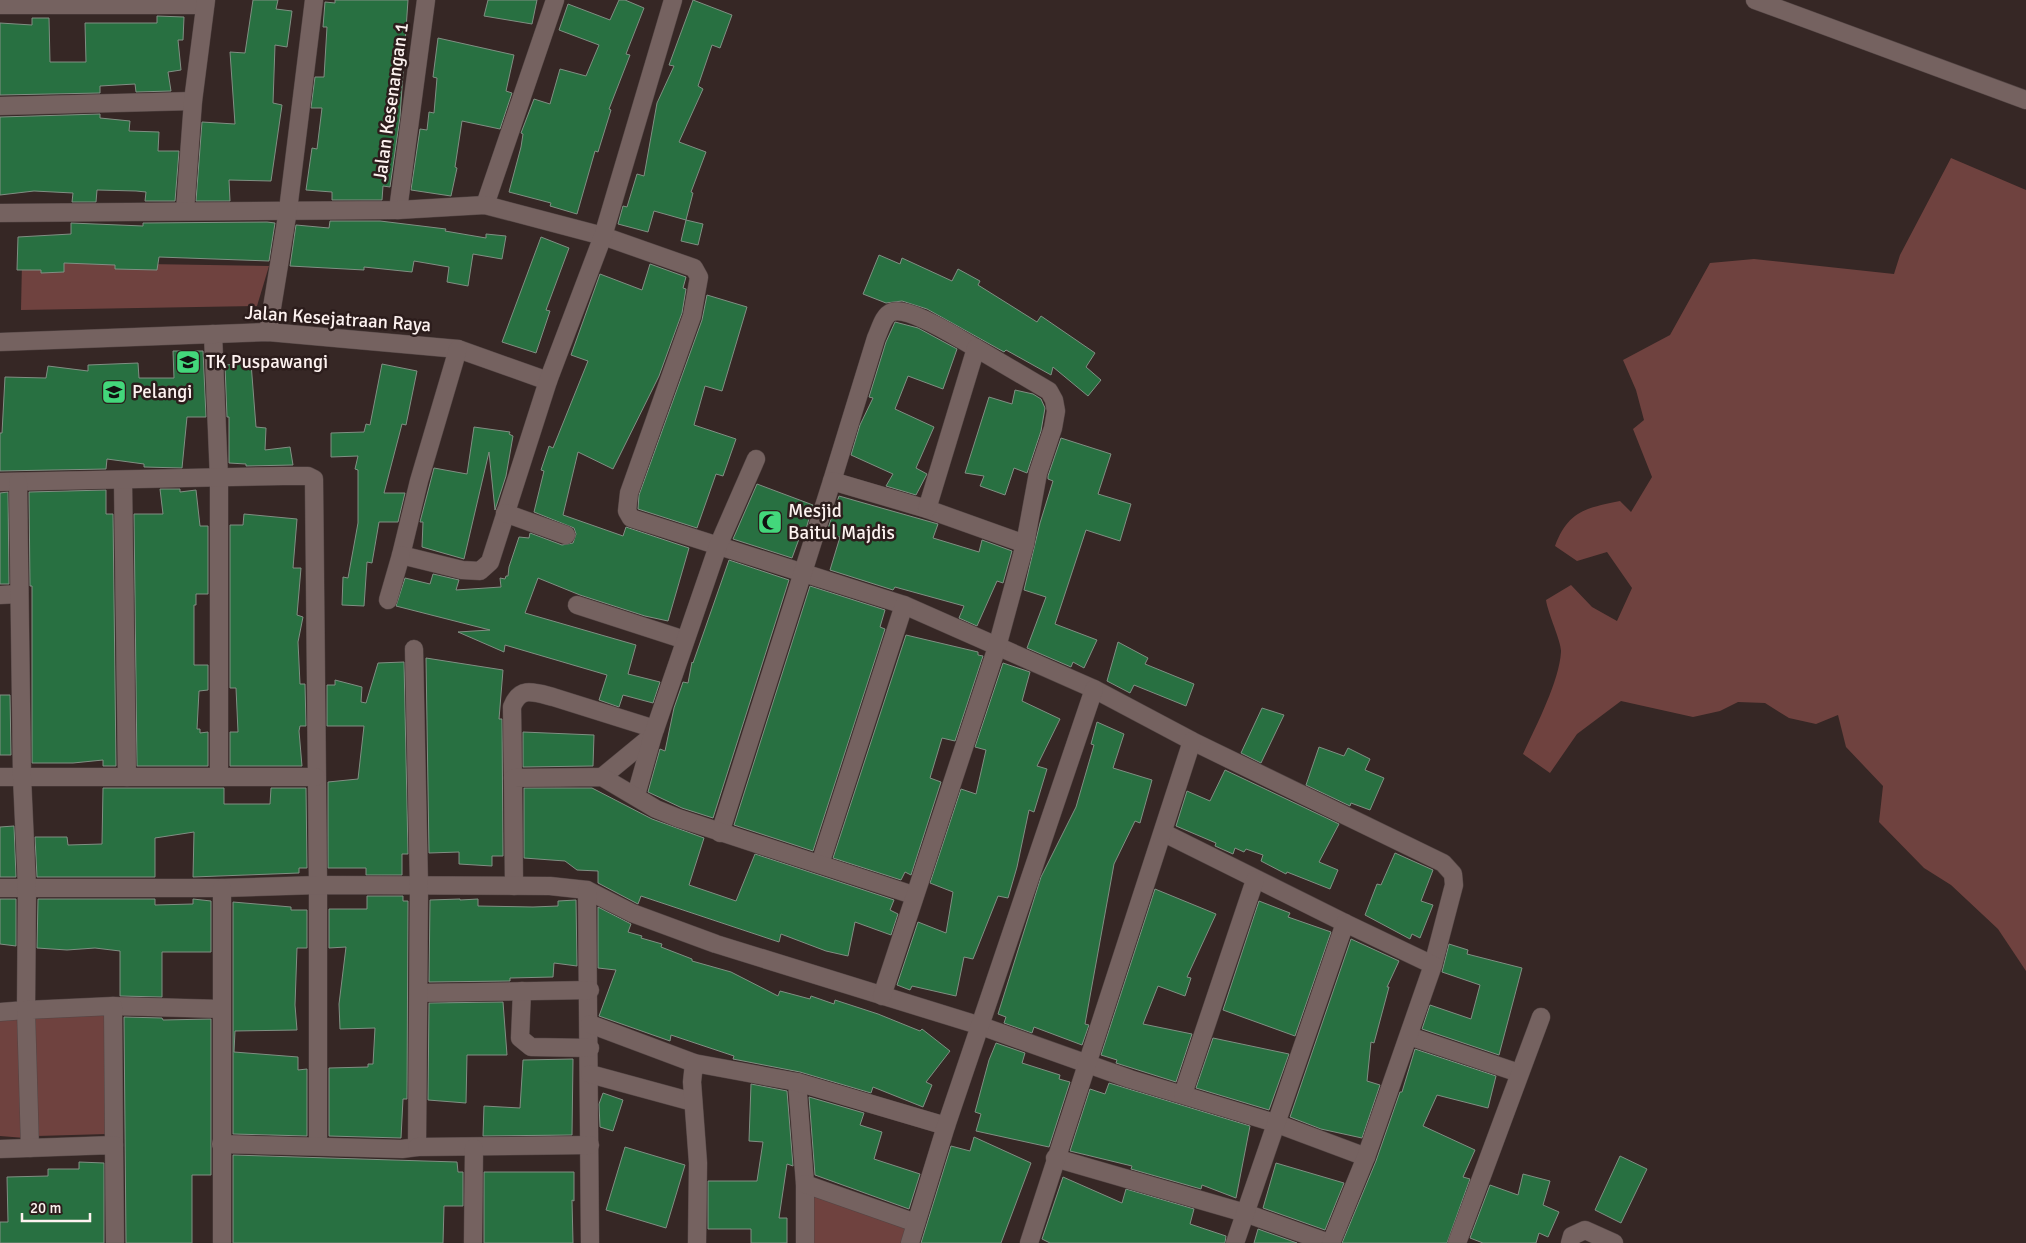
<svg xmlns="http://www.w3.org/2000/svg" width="2026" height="1243" viewBox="0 0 2026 1243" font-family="Signika,sans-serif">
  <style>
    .green { fill: #6f423f }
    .building { fill: #287041; stroke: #808f83 }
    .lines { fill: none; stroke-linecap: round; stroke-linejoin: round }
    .street-casing { stroke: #534544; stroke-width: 19 }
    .street { stroke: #756260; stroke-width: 18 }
    .labels { text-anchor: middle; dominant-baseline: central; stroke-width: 5; stroke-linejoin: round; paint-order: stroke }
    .street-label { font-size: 19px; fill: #fdf2f0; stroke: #2c1d1c }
    .poi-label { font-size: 19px; fill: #fdf2f0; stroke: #2c1d1c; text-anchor: start }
  </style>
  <rect width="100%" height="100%" fill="#362725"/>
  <g class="green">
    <path d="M1951,158L2026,190V971L1998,929L1951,885L1924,868L1879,822L1883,786L1846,747L1838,715L1816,724L1789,718L1765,703L1738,702L1720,711L1693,717L1621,701L1577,734L1550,773L1523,754C1536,726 1559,682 1561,652C1562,643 1548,614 1546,600L1571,585L1592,607L1617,621L1632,588L1607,552L1577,561L1555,546C1568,511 1586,508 1620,501L1631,512L1652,477L1633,429L1644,420L1636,390L1623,360L1670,335L1710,263L1754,259L1894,274L1900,255Z"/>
    <path d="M22,262L269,266L257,306L21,310Z"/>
    <path d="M105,1011L107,1134L37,1136L33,1016Z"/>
    <path d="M22,1017L25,1138L0,1136V1020Z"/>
    <path d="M812,1196L911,1226L906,1243H814Z"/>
  </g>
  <g class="building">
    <path d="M253,0H278L276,9L292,11L287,47L275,45L273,103L282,105L271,181L229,180L230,201H196L202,122L235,124L230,52L245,53Z"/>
    <path d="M335,0H408L400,117L390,187L383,186L382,200H332V192L306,190L312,148L317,149L322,108H311L315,77H324L327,27H323L325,2L335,3Z"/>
    <path d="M488,0H537L532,24L484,16Z"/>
    <path d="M619,0H625L644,8L626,54L630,55L609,109L611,110L598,152L595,151L577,214L550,206L551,203L509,192L521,147L523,134L521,133L534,99L550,104L560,69L586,76L599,45L559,30L568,4L610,20Z"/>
    <path d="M693,0L732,15L720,48L712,45L698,86L703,89L679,142L706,152L691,192L693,193L686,220L654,211L648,232L618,224L623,206L627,207L637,174L644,176L657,103L674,66L669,65Z"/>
    <path d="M157,16L184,17L183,40H178L181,70L168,72L171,91L136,92L135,84L100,86V93L0,95V23L32,25V18H49L50,62H86L85,23H157Z"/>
    <path d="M438,38L514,55L506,91L512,93L500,129L462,121L455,167L457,168L451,196L411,190L420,129L427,130L429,112L434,113L437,78L433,77Z"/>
    <path d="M100,114V118L130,121L129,131L159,132L158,151H179L175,201H145L146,192L136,191L97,190L96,202H72L73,193L34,191L0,195V117Z"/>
    <path d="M686,220L703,224L698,245L681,241Z"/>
    <path d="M330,221H380L446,229L445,231L486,238V234L506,236L502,259L473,254L468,286L447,282L449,267L414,261L412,272L364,267V270L290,266L296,225L329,228Z"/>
    <path d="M267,222L275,223L269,261L159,257L157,270L115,269V265L64,263V272L41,273V270H17L18,237L71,234V223L143,226V223Z"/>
    <path d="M541,237L569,248L546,310L550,311L536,353L502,342Z"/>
    <path d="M879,255L900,264L902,258L952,281L958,269L980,281L978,285L1037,322L1041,316L1095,353L1086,367L1101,380L1088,396L1053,367L1051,375L1006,350L1004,352L927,309L902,301L886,303L863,294Z"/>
    <path d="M650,264L686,277L683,288L686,289L682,313L659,376L613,469L578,452L563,515L623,536L626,527L689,548L668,621L645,616L580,595L538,578L525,613L636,645L628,674L660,682L653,703L623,695L619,707L599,700L607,675L505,645L504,652L458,632L490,630L396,606L405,578L430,584L433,574L459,580L456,590L501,587L500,578L505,579L506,576H508L509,567L519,537L529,538L530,533L562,545L573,543L576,534L574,528L534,512L544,471L541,470L549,446L553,448L588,361L571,355L600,274L642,290Z"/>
    <path d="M707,295L747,307L722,391L705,386L694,425L736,439L723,476L716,474L697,528L638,509L639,495L702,320Z"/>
    <path d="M895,322L918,328L957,349L943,389L908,376L895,409L934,427L916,468L927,474L916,495L886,486L893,474L851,455L860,425L873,398L869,397L886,342Z"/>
    <path d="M173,351H203L206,417H187L182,468L144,467V464L107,459L106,469L0,471V433H2L5,377L46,378L48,366L88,371V365L138,363L139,378H174Z"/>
    <path d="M251,363L256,427L266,428L265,450L290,447L293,465L246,466V464L229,463V417H227L225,365Z"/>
    <path d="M382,364L417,371L406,425L402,424L384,493H405L398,522H379L372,563L367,562L364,606L342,605L343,577L348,578L358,523V470L355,469L358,456L331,457V433L364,432L366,424L370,425Z"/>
    <path d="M1015,390L1033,394L1041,399L1045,408L1041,431L1027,473L1014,468L1005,495L980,486L984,476L965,473L989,397L1012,404Z"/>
    <path d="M474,427L510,432L509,434L513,436L506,476L495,510L489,452L464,559L422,547L423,522H420L434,468L467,474Z"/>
    <path d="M1061,438L1111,454L1098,494L1131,504L1120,541L1086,530L1055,624L1097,640L1084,668L1073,662L1071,667L1027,648L1046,597L1024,590L1040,523L1053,481L1048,479V476Z"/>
    <path d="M757,484L813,505L806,529L803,528L792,558L733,539Z"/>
    <path d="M160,489H180V492L196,490L200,526H208V594H196V605H194V665H208V690L199,691L197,729H200V733L208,732V766H137L134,514H163Z"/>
    <path d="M106,490V514H113L116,766H103V760L73,763H32V586H30L29,492Z"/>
    <path d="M8,492L9,584H0V493Z"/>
    <path d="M839,496L938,524L933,538L979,552L982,540L1012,551L1003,583L997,581L977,626L959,618L964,606L895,587L893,590L830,570L840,537L826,534Z"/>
    <path d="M244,514L297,519L293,568H301L297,615L303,617L298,642L300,684H305L306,726H300L299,731L302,766H230V732H238L236,688H230V525H243Z"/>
    <path d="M729,560L789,580L713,818L682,808L648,792L660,749L665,751L674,708L683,682L688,683L692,662L693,663Z"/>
    <path d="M810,586L885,610L880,627L885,629L813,851L734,825Z"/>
    <path d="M906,635L978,652V655L983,656L955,741L942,738L930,778L941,782L911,875L905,872L901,880L833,858Z"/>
    <path d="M1118,642L1148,658L1145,664L1194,684L1186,706L1134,685L1130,693L1107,681Z"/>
    <path d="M426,658L503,670L499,719H502L503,856H492V866L459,864V852L429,853Z"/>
    <path d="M404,662L408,854H402V875H366V868H328V782L358,779L364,726H327V685H335V680L362,687L361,702L366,703L378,663Z"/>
    <path d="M1003,663L1030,672L1022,701L1060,719L1037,766L1047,769L1034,812L1029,810L1017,867L1008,898L998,896L973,959L964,957L956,996L912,986L910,990L897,985L918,922L946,933L953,892L930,883L961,789L976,794L986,750L975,747Z"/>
    <path d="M0,695H10L11,755H0Z"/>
    <path d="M1262,708L1284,715L1261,763L1241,753Z"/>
    <path d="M1097,722L1124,734L1113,768L1152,780L1140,823L1135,821L1114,864L1085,1024L1089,1025L1082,1045L1034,1027L1032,1033L1004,1023L1006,1017L998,1014L1041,877L1076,807L1094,745L1091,744Z"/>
    <path d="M523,732L594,735L593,766L523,767Z"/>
    <path d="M1319,747L1344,756L1348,748L1370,759L1365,770L1384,778L1370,810L1351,803L1350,806L1306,785Z"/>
    <path d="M1225,770L1339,824L1319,862L1338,870L1330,889L1287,872L1286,874L1261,861L1263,855L1246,849L1244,852L1235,848L1233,854L1215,846L1216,843L1176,826L1187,791L1210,801Z"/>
    <path d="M103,788H224V804H270L271,788H306L307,868H299V873L193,877L194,832L155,838V877H37L35,837H67L68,845L102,844Z"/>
    <path d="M524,788H592L652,819L704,838L689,885L736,901L755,854L894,900L890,910L898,914L891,935L855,922L848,956L826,951L781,934L779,942L641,896L638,904L636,903L598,883V871L577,870L565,861L524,858Z"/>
    <path d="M14,826L16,877H0V827Z"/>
    <path d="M1395,853L1433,870L1421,901L1433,905L1420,938L1412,934L1410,939L1365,915L1377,884L1381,885Z"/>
    <path d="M1155,889L1216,914L1187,977L1191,978L1185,996L1158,986L1143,1024L1192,1034L1176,1082L1116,1063L1117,1060L1101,1055Z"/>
    <path d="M367,896H403V901H408L407,1099H403L401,1138L329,1136V1068L368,1067V1064H373L375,1028L340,1029L339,1004L346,947L329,948V909H367Z"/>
    <path d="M0,899H16V946L0,944Z"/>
    <path d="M38,899H155V905L193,904V899L211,901V952H162V997L120,996V951L95,948L67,950L37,948Z"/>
    <path d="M460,899V900L478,899V906L533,907L558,906V901L576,900L577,966L554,963L553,977L510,978V981L429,982L430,900Z"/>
    <path d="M1259,901L1290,913L1288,917L1331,932L1295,1036L1223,1010Z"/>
    <path d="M233,902L291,907V910H307V948H297L295,1005L297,1030L235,1031L234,1052L298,1057V1070L307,1069V1136L233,1134Z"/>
    <path d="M598,907L631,924L628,932L642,936L641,938L662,944L661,947L692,959V961L731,972L778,996L780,991L810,999L811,996L834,1004L835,1000L878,1014L920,1031L922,1029L950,1051L926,1082L932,1085L923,1107L873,1087L871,1093L800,1072L733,1059L734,1056L671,1035L670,1041L599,1016L616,970L598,968Z"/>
    <path d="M1351,939L1399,961L1387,987H1389L1374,1043L1371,1042L1367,1081L1380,1085L1362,1138L1321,1129L1290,1117Z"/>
    <path d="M1449,944L1468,950L1467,954L1522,968L1499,1055L1422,1029L1430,1005L1471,1019L1480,985L1442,972Z"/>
    <path d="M503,1002L507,1055H467L466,1103L428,1100L429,1003Z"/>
    <path d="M124,1017L162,1018L163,1020L211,1019V1175H192V1243H126Z"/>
    <path d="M1213,1038L1289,1054L1269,1110L1196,1088Z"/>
    <path d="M996,1043L1025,1053L1022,1063L1060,1075L1059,1079L1070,1082L1049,1147L976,1131L981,1114L975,1112L989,1060Z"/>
    <path d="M1415,1049L1496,1076L1488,1108L1437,1095L1423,1126L1475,1150L1463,1177L1470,1179L1447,1243H1342L1376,1161L1400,1092H1402Z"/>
    <path d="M573,1059L572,1135L483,1136L484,1106L520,1108L523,1060Z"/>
    <path d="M1109,1083L1250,1126L1236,1198L1202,1185L1201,1189L1131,1169L1132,1166L1070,1151L1090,1089L1105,1094Z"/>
    <path d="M751,1084L787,1091L793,1166L787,1164L779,1218H787V1243H751V1229H708V1181H757L763,1142L749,1141Z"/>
    <path d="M603,1093L623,1100L613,1131L600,1127L599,1104Z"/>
    <path d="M809,1097L864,1113L860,1125L882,1132L874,1159L920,1174L909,1209L815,1175Z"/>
    <path d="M974,1137L1031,1163L1001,1243H921L951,1146L970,1151Z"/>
    <path d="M625,1147L685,1165L666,1228L606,1210Z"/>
    <path d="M233,1155L457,1162L458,1172H463V1206H444L443,1243H233Z"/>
    <path d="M1620,1156L1647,1169L1621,1223L1595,1210Z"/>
    <path d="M79,1162L104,1163V1243H0V1222H8L7,1177L48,1176V1169H79Z"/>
    <path d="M1276,1163L1344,1183L1325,1230L1263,1208Z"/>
    <path d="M484,1172H574V1201L572,1200L573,1243H484Z"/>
    <path d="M1523,1174L1550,1181L1543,1205L1559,1212L1548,1237L1539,1233L1536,1243H1483L1470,1238L1490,1185L1518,1195Z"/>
    <path d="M1063,1177L1122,1203L1126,1189L1194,1209L1190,1224L1226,1236L1225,1243H1050L1042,1239Z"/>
    <path d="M1258,1229L1297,1243H1254Z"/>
  </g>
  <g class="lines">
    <defs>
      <g id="street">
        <path d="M1755,0L2026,100"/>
        <path d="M0,5H205"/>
        <path d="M0,106L193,101"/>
        <path d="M485,205L555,0"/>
        <path d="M398,210L426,0"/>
        <path d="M185,211L193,101L206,0"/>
        <path d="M0,213L398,210L485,205L603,236L694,268L699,277L692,316L629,493L627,511L631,518L904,605L1094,689L1192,741L1443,863L1453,874L1454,885L1433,965"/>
        <path d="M268,332L288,210L314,0"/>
        <path d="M213,334L219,479V776"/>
        <path d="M0,342L268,332L458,349L548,381"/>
        <path d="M458,349L419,481L401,555L462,570L480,571L490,562L548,381L603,236L673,0"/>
        <path d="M123,481L127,777"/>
        <path d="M832,481L876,338C880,330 883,315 892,312C910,306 959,339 976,348"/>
        <path d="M0,482L283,476H308L314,479L318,885V1146"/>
        <path d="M505,513L566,535"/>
        <path d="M0,595L19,594"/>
        <path d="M388,600L401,555"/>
        <path d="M577,605L685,640"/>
        <path d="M0,777H316"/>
        <path d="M602,777L653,735"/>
        <path d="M513,778L512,707C520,686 534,692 553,697L655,729"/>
        <path d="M636,795L653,735L718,546L756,459"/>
        <path d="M720,833L832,481L927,509L1025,544"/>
        <path d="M1164,833L1345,923"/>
        <path d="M820,864L904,605"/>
        <path d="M514,886L513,778L602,777L656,809L678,818L913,895"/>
        <path d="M0,888H222L318,885L550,886L587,890L632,913L716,944L981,1026L1130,1079L1275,1123L1366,1157"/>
        <path d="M587,890L590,1243"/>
        <path d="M522,991L520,1038L531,1047L590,1048"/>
        <path d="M419,993L590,990"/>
        <path d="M882,996L997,647L1025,544L1038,473L1053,428L1056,411L1054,400L1049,391L976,348L927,509"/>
        <path d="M113,1006L221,1009"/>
        <path d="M0,1012L26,1010L27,888L22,777L18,482"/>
        <path d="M590,1024L694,1063"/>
        <path d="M1409,1036L1519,1073"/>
        <path d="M590,1074L693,1102"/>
        <path d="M797,1082L805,1184V1243"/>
        <path d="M1183,1094L1255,880"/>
        <path d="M221,1144L402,1149L417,1147L419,886L414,649"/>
        <path d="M417,1147L590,1145"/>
        <path d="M30,1148L26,1010L113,1006L114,1145"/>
        <path d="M0,1149L114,1145L115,1243"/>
        <path d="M1055,1158L1245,1213L1329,1243"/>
        <path d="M805,1184L916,1223"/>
        <path d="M222,1243V888"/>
        <path d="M473,1243L474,1148"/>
        <path d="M697,1243L698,1163L692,1082L694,1063L797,1082L946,1126"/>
        <path d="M910,1243L946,1126L1094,689"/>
        <path d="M1029,1243L1192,741"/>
        <path d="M1235,1243L1345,923L1433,965L1366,1157L1331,1243"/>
        <path d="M1457,1243L1541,1017"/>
        <path d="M1570,1243L1572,1236L1585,1230L1614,1243"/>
      </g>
    </defs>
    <use href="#street" class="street-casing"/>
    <use href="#street" class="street"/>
  </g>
  <defs>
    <symbol id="school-square" viewBox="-11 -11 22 22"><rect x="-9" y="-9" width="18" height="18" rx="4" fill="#43d77b" stroke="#2c1d1c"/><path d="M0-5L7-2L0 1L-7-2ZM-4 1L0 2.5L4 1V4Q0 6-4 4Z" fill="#111"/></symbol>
    <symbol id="mosque-square" viewBox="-11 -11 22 22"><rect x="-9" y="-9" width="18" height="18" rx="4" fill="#43d77b" stroke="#2c1d1c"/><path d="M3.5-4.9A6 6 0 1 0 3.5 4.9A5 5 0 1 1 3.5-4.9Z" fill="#111"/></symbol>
  </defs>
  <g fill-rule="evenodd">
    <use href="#school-square" x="174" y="348" width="28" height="28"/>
    <use href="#school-square" x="100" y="378" width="28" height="28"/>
    <use href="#mosque-square" x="756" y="508" width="28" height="28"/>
  </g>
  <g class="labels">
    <g class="street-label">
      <text transform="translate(391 102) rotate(-82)">Jalan Kesenangan 1</text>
      <text transform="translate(338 319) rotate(4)">Jalan Kesejatraan Raya</text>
    </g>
    <g class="poi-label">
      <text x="206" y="362">TK Puspawangi</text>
      <text x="132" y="392">Pelangi</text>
      <text x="788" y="511">Mesjid<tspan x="788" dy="22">Baitul Majdis</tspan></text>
    </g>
  </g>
  <path d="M22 1213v8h68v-8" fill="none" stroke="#fdf2f0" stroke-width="2.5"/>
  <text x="30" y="1213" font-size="15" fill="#fdf2f0" stroke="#2c1d1c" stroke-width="4" paint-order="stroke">20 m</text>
</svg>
